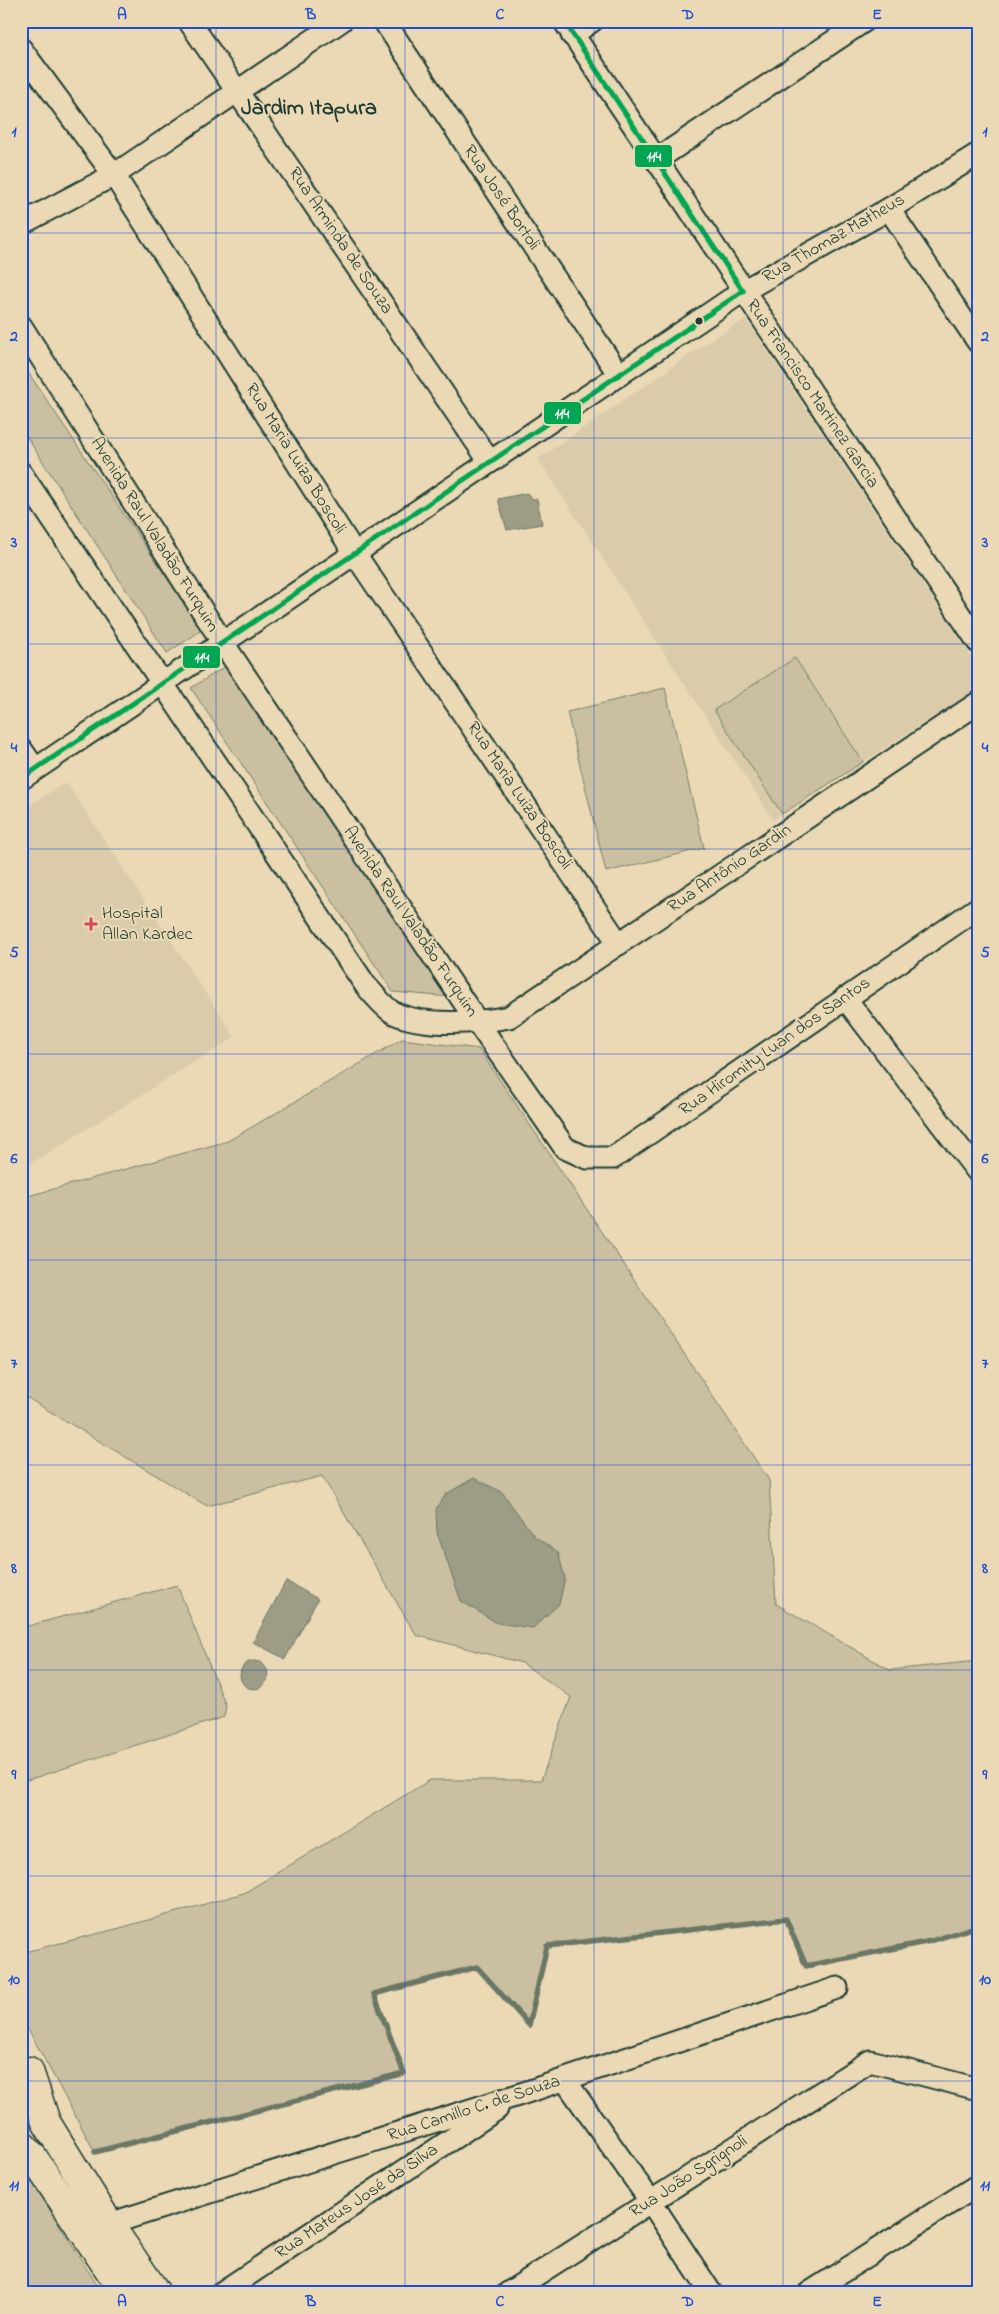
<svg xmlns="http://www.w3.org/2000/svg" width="999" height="2314" viewBox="0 0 999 2314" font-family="'Indie Flower',sans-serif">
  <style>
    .built { fill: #daccab }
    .green { fill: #cac0a1; stroke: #747e6a }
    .water { fill: #9d9d85; stroke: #6b7765 }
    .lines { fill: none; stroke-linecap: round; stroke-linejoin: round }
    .stream { stroke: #6b7765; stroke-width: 5.5 }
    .minor-casing { stroke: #1f3d34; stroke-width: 25 }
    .major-casing { stroke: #1f3d34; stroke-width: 31 }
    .minor { stroke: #ebd9b6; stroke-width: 21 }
    .major { stroke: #ebd9b6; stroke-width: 28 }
    .bus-1-casing { stroke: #ebd9b6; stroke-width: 9 }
    .bus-1 { stroke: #00a651; stroke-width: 5 }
    .grid { fill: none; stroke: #1d4ed8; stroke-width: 1; stroke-opacity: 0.55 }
    .bus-dot { fill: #1f3d34; stroke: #ebd9b6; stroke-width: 2 }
    .poi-dot { fill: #d1495b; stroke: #ebd9b6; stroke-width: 2 }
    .labels { text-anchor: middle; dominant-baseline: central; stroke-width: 4; stroke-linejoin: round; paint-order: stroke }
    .street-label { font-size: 18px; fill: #1f3d34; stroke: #ebd9b6 }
    .poi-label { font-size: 18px; fill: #1f3d34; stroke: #ebd9b6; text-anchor: start }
    .district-label { font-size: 22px; font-weight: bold; fill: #1f3d34; stroke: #ebd9b6 }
    .line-badge { stroke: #ebd9b6; stroke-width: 2 }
    .badge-label { font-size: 14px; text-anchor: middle; font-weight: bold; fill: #fff }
    .neatline { fill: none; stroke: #1d4ed8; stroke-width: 2 }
    .grid-label { font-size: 16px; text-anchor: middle; font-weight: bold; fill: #1d4ed8 }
  </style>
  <rect width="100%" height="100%" fill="#ebd9b6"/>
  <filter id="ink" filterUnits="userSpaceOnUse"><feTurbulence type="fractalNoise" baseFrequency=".02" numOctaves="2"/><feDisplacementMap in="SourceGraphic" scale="10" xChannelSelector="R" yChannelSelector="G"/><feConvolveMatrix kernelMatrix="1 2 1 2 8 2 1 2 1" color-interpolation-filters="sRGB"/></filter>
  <g filter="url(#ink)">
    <g class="built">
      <path d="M746,319L973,659L972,692L773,820L538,459L714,338Z"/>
      <path d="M66,782L235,1037L21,1170V811Z"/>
    </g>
    <g class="green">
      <path d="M21,362L202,630L167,653L21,428Z"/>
      <path d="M795,658L863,762L782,814L714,710Z"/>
      <path d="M226,666L450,997L393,992L191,688Z"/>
      <path d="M665,688L704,848L606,872L567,712Z"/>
      <path d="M402,1039L479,1049L769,1480L776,1604L890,1670L978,1661V1926L931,1941L806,1966L786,1919L548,1946L529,2025L477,1967L375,1994L404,2073L95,2152L21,2016V1953L120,1928L244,1893L430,1780H541L571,1697L522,1663L416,1635L322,1476L207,1506L21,1394V1198L228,1141Z"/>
      <path d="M177,1585L226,1706L224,1717L21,1782V1628Z"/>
      <path d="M21,2164L102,2293H21Z"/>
    </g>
    <g class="water">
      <path d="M527,493L532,499H537L542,524L507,530L498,499Z"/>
      <path d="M474,1478L502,1492L534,1536L558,1552L565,1578L559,1604L533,1628L497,1623L461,1601L437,1533L436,1509L446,1494Z"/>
      <path d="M286,1581L318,1599L285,1659L253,1642Z"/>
      <circle cx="254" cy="1675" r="14"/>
    </g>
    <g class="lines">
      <path class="stream" d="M95,2152L404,2073L374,1994L477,1967L529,2025L547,1946L786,1919L806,1966L931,1941L978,1926"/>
      <defs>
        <g id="minor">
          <path d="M189,21L490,462"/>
          <path d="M384,21L619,375"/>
          <path d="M564,21L978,642"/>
          <path d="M572,35L592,21"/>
          <path d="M21,49L114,175L355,554L619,944"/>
          <path d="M656,160L864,21"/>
          <path d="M889,209L978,342"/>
          <path d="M21,224L114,175L341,21"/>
          <path d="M21,326L223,643L478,1023L565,1148L587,1158H613L978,908"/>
          <path d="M21,473L366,986C374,994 384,1008 394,1013C423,1027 478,1023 509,1017L978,703"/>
          <path d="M21,749L35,769"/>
          <path d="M21,779L743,291L889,209L978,154"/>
          <path d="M845,998L978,1172"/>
          <path d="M565,2080L651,2202L711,2293"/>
          <path d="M109,2224L518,2095L837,1988"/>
          <path d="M221,2293L497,2109"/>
          <path d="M508,2293L870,2061L978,2089"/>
          <path d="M809,2293L978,2185"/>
        </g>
        <g id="major">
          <path d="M29,2071L46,2122L109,2224L156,2293"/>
          <path d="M21,2144L33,2157L125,2293"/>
        </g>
      </defs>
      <use href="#minor" class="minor-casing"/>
      <use href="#major" class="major-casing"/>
      <use href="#minor" class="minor"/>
      <use href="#major" class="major"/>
      <defs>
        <g id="bus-1">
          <path d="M564,21L743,291"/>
          <path d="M21,779L743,291"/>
        </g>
      </defs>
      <use href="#bus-1" class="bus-1-casing"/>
      <use href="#bus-1" class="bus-1"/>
    </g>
  </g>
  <path class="grid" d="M216,21V2293M405,21V2293M594,21V2293M783,21V2293M21,233H978M21,438H978M21,644H978M21,849H978M21,1054H978M21,1260H978M21,1465H978M21,1670H978M21,1876H978M21,2081H978"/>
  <circle class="bus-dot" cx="699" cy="321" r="4.5"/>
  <path class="poi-dot" d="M88.5 916.5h5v5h5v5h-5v5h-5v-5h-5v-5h5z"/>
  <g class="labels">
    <g class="street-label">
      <text transform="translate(501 198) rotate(56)">Rua José Bortoli</text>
      <text transform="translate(834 239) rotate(-30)">Rua Thomaz Matheus</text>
      <text transform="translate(340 241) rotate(56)">Rua Arminda de Souza</text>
      <text transform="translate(812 394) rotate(56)">Rua Francisco Martinez Garcia</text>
      <text transform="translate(295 459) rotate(58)">Rua Maria Luiza Boscoli</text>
      <text transform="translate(154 535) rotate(58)">Avenida Raul Valadão Furquim</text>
      <text transform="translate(519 796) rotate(56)">Rua Maria Luiza Boscoli</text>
      <text transform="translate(730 869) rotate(-34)">Rua Antônio Gardin</text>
      <text transform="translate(410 922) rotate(56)">Avenida Raul Valadão Furquim</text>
      <text transform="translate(775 1047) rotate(-35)">Rua Hiromity Luan dos Santos</text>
      <text transform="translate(474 2109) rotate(-18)">Rua Camillo C. de Souza</text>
      <text transform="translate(689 2177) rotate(-33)">Rua João Sgrignoli</text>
      <text transform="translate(357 2202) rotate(-34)">Rua Mateus José da Silva</text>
    </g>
    <g class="poi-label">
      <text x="102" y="914">Hospital<tspan x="102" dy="21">Allan Kardec</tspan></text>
    </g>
    <g class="district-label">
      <text x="309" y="109">Jardim Itapura</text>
    </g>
  </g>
  <g class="line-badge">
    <rect x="634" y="144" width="39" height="24" rx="5" fill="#00a651"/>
    <rect x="543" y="401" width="39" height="24" rx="5" fill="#00a651"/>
    <rect x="182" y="645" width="39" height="24" rx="5" fill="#00a651"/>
  </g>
  <g class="badge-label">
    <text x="654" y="161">114</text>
    <text x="562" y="418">114</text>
    <text x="202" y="662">114</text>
  </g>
  <rect width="999" height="2314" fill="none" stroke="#ebd9b6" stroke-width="55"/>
  <rect x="28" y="28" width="944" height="2258" class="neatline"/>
  <g class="grid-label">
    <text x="122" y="19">A</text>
    <text x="311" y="19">B</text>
    <text x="500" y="19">C</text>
    <text x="688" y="19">D</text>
    <text x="877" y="19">E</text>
    <text x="14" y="136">1</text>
    <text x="985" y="136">1</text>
    <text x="14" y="341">2</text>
    <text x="985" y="341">2</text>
    <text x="14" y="547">3</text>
    <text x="985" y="547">3</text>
    <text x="14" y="752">4</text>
    <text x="985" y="752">4</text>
    <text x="14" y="957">5</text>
    <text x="985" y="957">5</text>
    <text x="14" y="1163">6</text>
    <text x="985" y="1163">6</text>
    <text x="14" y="1368">7</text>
    <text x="985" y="1368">7</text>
    <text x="14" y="1573">8</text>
    <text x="985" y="1573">8</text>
    <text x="14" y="1779">9</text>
    <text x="985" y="1779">9</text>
    <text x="14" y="1984">10</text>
    <text x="985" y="1984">10</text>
    <text x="14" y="2190">11</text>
    <text x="985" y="2190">11</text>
    <text x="122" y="2306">A</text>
    <text x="311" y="2306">B</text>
    <text x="500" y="2306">C</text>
    <text x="688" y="2306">D</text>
    <text x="877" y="2306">E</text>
  </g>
</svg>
